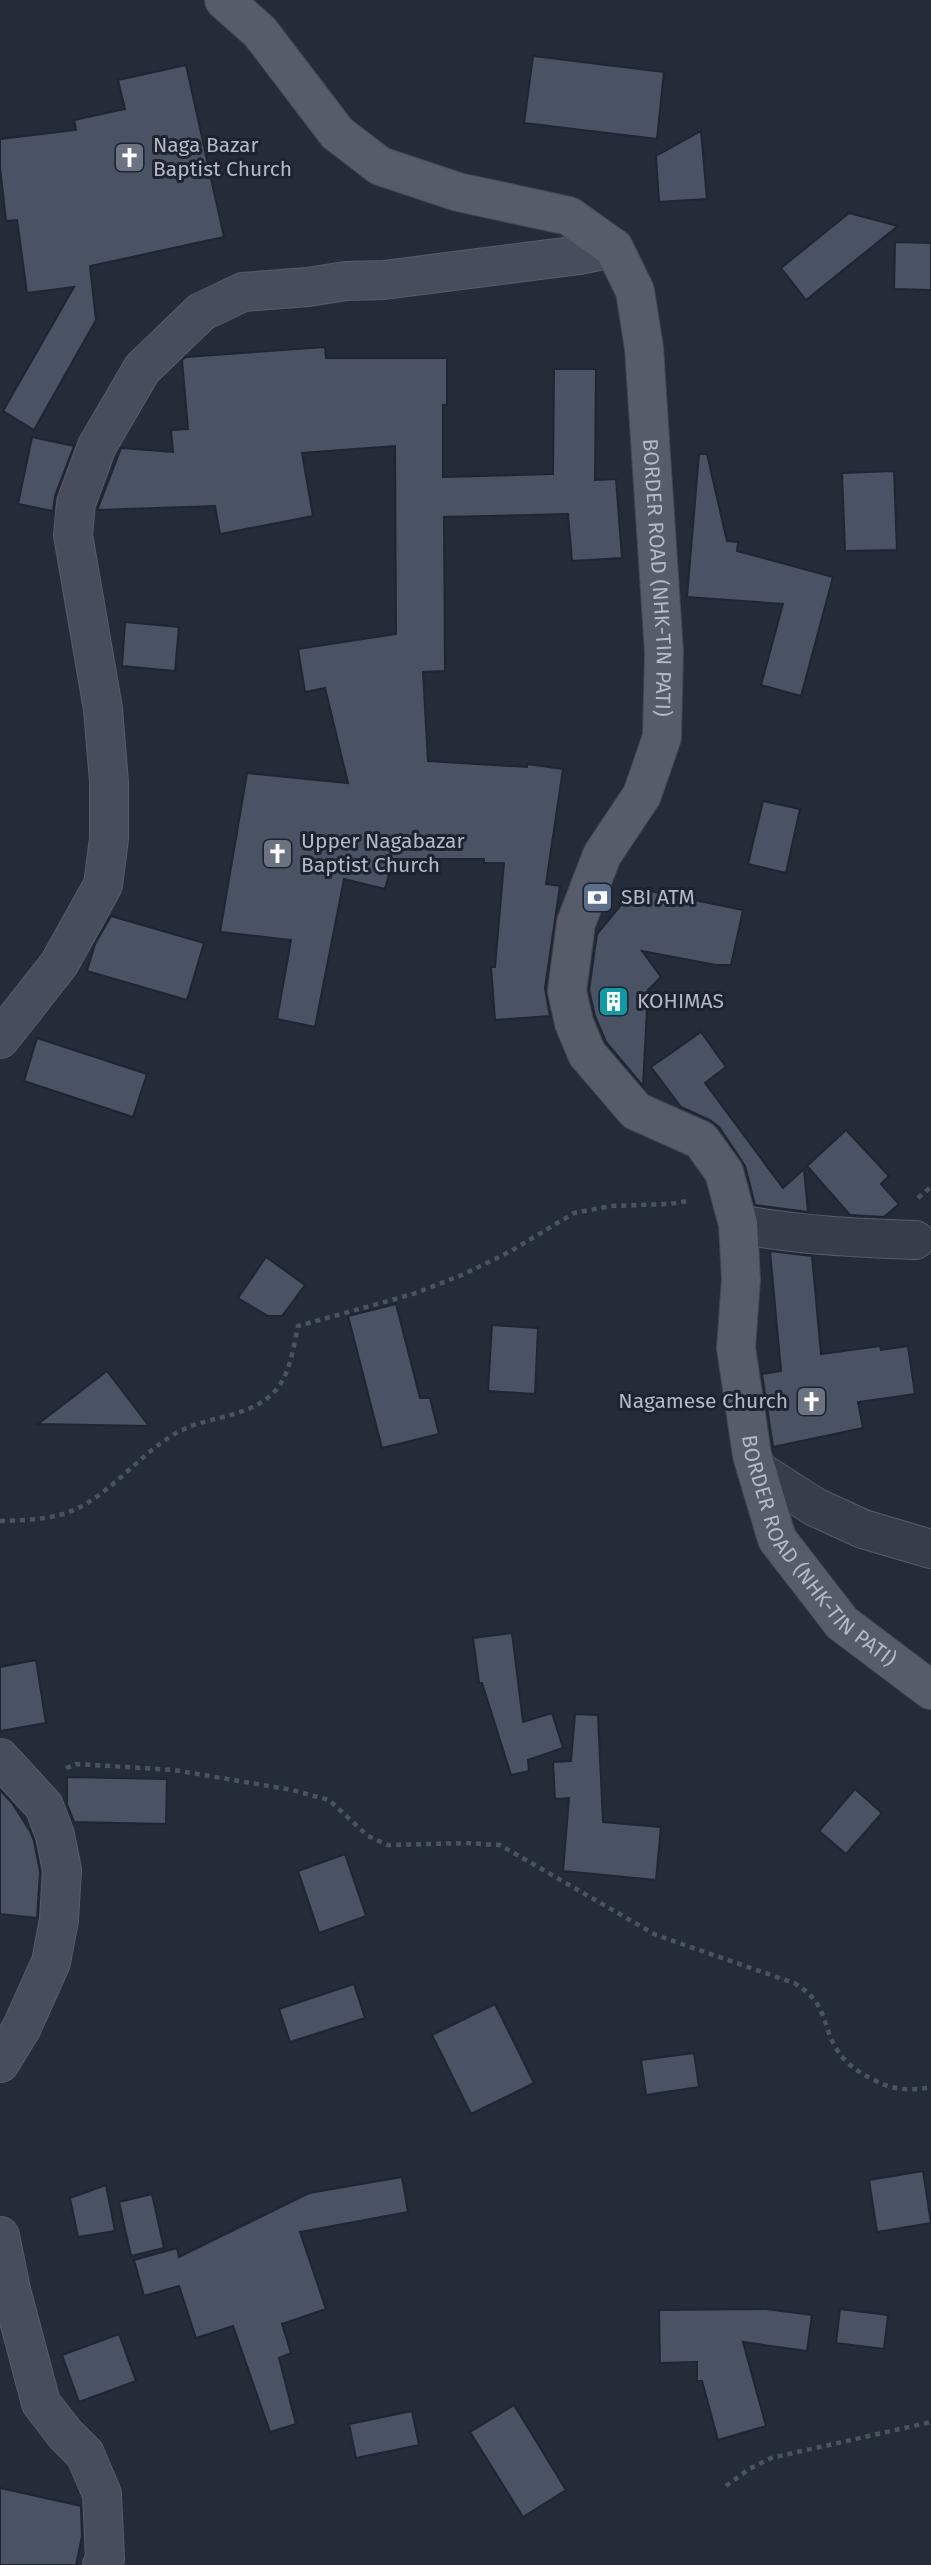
<svg xmlns="http://www.w3.org/2000/svg" width="931" height="2565" viewBox="0 0 931 2565" font-family="'Fira Sans',sans-serif">
  <style>
    .building { fill: #4a5363; stroke: #1f2531; stroke-width: 2 }
    .lines { fill: none; stroke-linecap: round; stroke-linejoin: round }
    .street-casing { stroke: #565c68; stroke-width: 40 }
    .secondary-casing { stroke: #565c68; stroke-width: 40 }
    .primary-casing { stroke: #414753; stroke-width: 40 }
    .path { stroke: #46565a; stroke-width: 4.5; stroke-dasharray: 5 5; stroke-linecap: butt }
    .street { stroke: #373e4a; stroke-width: 38 }
    .secondary { stroke: #464d5d; stroke-width: 38 }
    .primary { stroke: #555d6a; stroke-width: 38 }
    .labels { text-anchor: middle; dominant-baseline: central; stroke-width: 6; stroke-linejoin: round; paint-order: stroke }
    .poi-label { font-size: 21px; fill: #b3b9c6; stroke: #1d232f; text-anchor: start }
    .street-label { font-size: 21px; fill: #b3b9c6; stroke: #1d232f }
  </style>
  <rect width="100%" height="100%" fill="#242c39"/>
  <g class="building">
    <path d="M533,56L664,72L657,139L524,123Z"/>
    <path d="M186,65L224,237L90,266L96,320L34,430L3,411L74,287L27,293L17,220L6,221L0,167V139L76,130L74,120L125,109L118,80Z"/>
    <path d="M701,131L707,199L659,202L656,156Z"/>
    <path d="M849,213L898,226L806,300L781,268Z"/>
    <path d="M895,242L931,243V290L894,289Z"/>
    <path d="M325,347L326,358H447V405H443V477L553,474L554,369H596L595,480L616,479L622,558L572,561L568,514L444,517L445,671L423,672L428,761L527,767V764L563,769L546,884L560,886L545,988L550,1016L495,1020L491,967H495L504,863H484V859H393L385,889L344,879L315,1027L277,1019L291,940L220,932L247,773L348,783L325,688L305,692L298,649L396,634L395,446L302,453L313,516L220,534L215,506L97,510L98,508L121,448L173,452L171,430L188,429L182,360L186,357Z"/>
    <path d="M32,437L74,446L55,496L53,511L18,504Z"/>
    <path d="M699,454H707L727,541L738,542L737,551L833,577L801,696L761,685L783,604L687,597Z"/>
    <path d="M894,471L897,550L845,551L842,473Z"/>
    <path d="M125,622L179,627L175,671L122,666Z"/>
    <path d="M763,801L800,809L786,873L748,864Z"/>
    <path d="M635,888L743,910L731,965H716L642,951L661,977L648,990L643,1086L606,1042L595,1016L589,990L597,934Z"/>
    <path d="M111,916L204,943L187,1000L87,971L95,944Z"/>
    <path d="M701,1032L726,1067L705,1083L783,1188L804,1169L808,1212L755,1205L745,1166L719,1127L710,1120L681,1107L651,1067Z"/>
    <path d="M37,1038L147,1074L133,1117L24,1081Z"/>
    <path d="M846,1130L889,1176L881,1184L899,1204L884,1217L850,1215L807,1166Z"/>
    <path d="M770,1251L812,1256L821,1354L880,1346L881,1350L908,1346L915,1394L858,1402L863,1428L773,1447L762,1374L781,1371Z"/>
    <path d="M266,1257L305,1285L282,1316H268L238,1298Z"/>
    <path d="M396,1304L420,1398H430L439,1434L382,1448L348,1316Z"/>
    <path d="M492,1325L538,1328L535,1394L488,1391Z"/>
    <path d="M107,1371L149,1426L38,1424Z"/>
    <path d="M512,1633L523,1722L552,1713L563,1748L528,1760L529,1771L511,1775L482,1683H479L473,1638Z"/>
    <path d="M36,1660L46,1723L0,1731V1667Z"/>
    <path d="M575,1714L598,1715L603,1822L661,1827L656,1880L563,1871L569,1798L555,1799L553,1762L571,1761Z"/>
    <path d="M67,1777L167,1779L166,1824L74,1822L67,1804Z"/>
    <path d="M855,1789L882,1813L846,1854L819,1831Z"/>
    <path d="M0,1790L12,1803L30,1831L34,1841L40,1872L37,1918L0,1914Z"/>
    <path d="M345,1854L366,1916L319,1933L298,1871Z"/>
    <path d="M354,1984L365,2018L290,2042L279,2009Z"/>
    <path d="M495,2004L534,2083L471,2114L432,2035Z"/>
    <path d="M694,2053L699,2087L646,2095L641,2060Z"/>
    <path d="M923,2171L931,2223L877,2232L869,2180Z"/>
    <path d="M402,2177L408,2212L300,2232L326,2309L282,2324L291,2353L279,2358L296,2424L270,2432L233,2326L196,2338L179,2286L144,2296L134,2260L177,2248L179,2257L309,2193Z"/>
    <path d="M106,2185L115,2231L78,2237L70,2198Z"/>
    <path d="M152,2194L164,2248L131,2256L119,2202Z"/>
    <path d="M766,2309L812,2315L807,2351L743,2342L766,2426L718,2440L702,2381H697V2362L660,2363L659,2310Z"/>
    <path d="M840,2309L888,2315L884,2349L836,2343Z"/>
    <path d="M119,2334L136,2381L79,2402L62,2355Z"/>
    <path d="M514,2405L566,2490L523,2517L470,2432Z"/>
    <path d="M412,2411L419,2445L356,2458L349,2424Z"/>
    <path d="M0,2488L81,2506L82,2537L76,2565H0Z"/>
  </g>
  <g class="lines">
    <defs>
      <g id="street">
        <path d="M738,1224C798,1235 855,1238 915,1240"/>
        <path d="M756,1469L815,1507L863,1529L931,1549"/>
      </g>
      <g id="secondary">
        <path d="M0,1039L59,964L103,885L109,839V782L103,709L73,535L76,503L97,446L142,369L201,312L243,292L308,287L346,281L384,280L580,255L614,248"/>
        <path d="M0,1758L44,1806L55,1835L62,1870L59,1920L51,1962L22,2027L0,2063"/>
        <path d="M0,2236L11,2290L41,2403L65,2434L85,2454L102,2494L105,2559L102,2565"/>
      </g>
      <g id="primary">
        <path id="s1" d="M224,0L260,32L337,133L380,166L458,192L569,216L614,248L635,291L644,348L664,652L662,737L642,795L602,855L576,923L567,991L574,1023L587,1054L636,1111L701,1140L724,1172L738,1224L741,1279L736,1348L752,1455L777,1539L842,1623L931,1690"/>
      </g>
    </defs>
    <use href="#street" class="street-casing"/>
    <use href="#secondary" class="secondary-casing"/>
    <use href="#primary" class="primary-casing"/>
    <g class="path">
      <path d="M918,1198L931,1187"/>
      <path d="M0,1521C25,1520 51,1520 74,1510C114,1492 142,1450 182,1430C211,1416 247,1417 271,1395C290,1378 293,1349 298,1326L413,1294L462,1275L511,1251L574,1213L611,1206L669,1204L688,1201"/>
      <path d="M66,1768L77,1764L174,1770L292,1790L329,1800L368,1836L388,1845L466,1843L500,1845L656,1935L794,1983C832,2005 819,2029 843,2058C852,2068 862,2074 874,2080C892,2090 910,2091 931,2087"/>
      <path d="M726,2486L749,2469L771,2458L931,2422"/>
    </g>
    <use href="#street" class="street"/>
    <use href="#secondary" class="secondary"/>
    <use href="#primary" class="primary"/>
  </g>
  <defs>
    <symbol id="church-square" viewBox="-11 -11 22 22"><rect x="-9" y="-9" width="18" height="18" rx="4" fill="#6b7280" stroke="#1d232f"/><path d="M-1.2-6h2.4v3.5h3.3v2.4h-3.3V6h-2.4V-.1h-3.3v-2.4h3.3Z" fill="#fff"/></symbol>
    <symbol id="bank-square" viewBox="-11 -11 22 22"><rect x="-9" y="-9" width="18" height="18" rx="4" fill="#5c6f8a" stroke="#1d232f"/><path d="M-6-4H6V4H-6ZM0-2.3a2.3 2.3 0 1 0 0 4.6a2.3 2.3 0 1 0 0-4.6Z" fill="#fff"/></symbol>
    <symbol id="building-square" viewBox="-11 -11 22 22"><rect x="-9" y="-9" width="18" height="18" rx="4" fill="#0f9aa8" stroke="#1d232f"/><path d="M-4-6H4V6H1V3H-1V6H-4ZM-2.5-4.3h1.7v1.8h-1.7ZM.8-4.3h1.7v1.8H.8ZM-2.5-1h1.7V.8h-1.7ZM.8-1h1.7V.8H.8Z" fill="#fff"/></symbol>
  </defs>
  <g fill-rule="evenodd">
    <use href="#church-square" x="112" y="140" width="35" height="35"/>
    <use href="#church-square" x="260" y="836" width="35" height="35"/>
    <use href="#bank-square" x="580" y="880" width="35" height="35"/>
    <use href="#building-square" x="596" y="984" width="35" height="35"/>
    <use href="#church-square" x="794" y="1384" width="35" height="35"/>
  </g>
  <g class="labels">
    <g class="poi-label">
      <text x="153" y="145">Naga Bazar<tspan x="153" dy="24">Baptist Church</tspan></text>
      <text x="301" y="841">Upper Nagabazar<tspan x="301" dy="24">Baptist Church</tspan></text>
      <text x="621" y="897">SBI ATM</text>
      <text x="637" y="1001">KOHIMAS</text>
      <text x="788" y="1401" text-anchor="end">Nagamese Church</text>
    </g>
    <g class="street-label">
      <text stroke="none"><textPath href="#s1" startOffset="816">BORDER ROAD (NHK-TIN PATI)</textPath></text>
      <text stroke="none"><textPath href="#s1" startOffset="1908">BORDER ROAD (NHK-TIN PATI)</textPath></text>
    </g>
  </g>
</svg>
